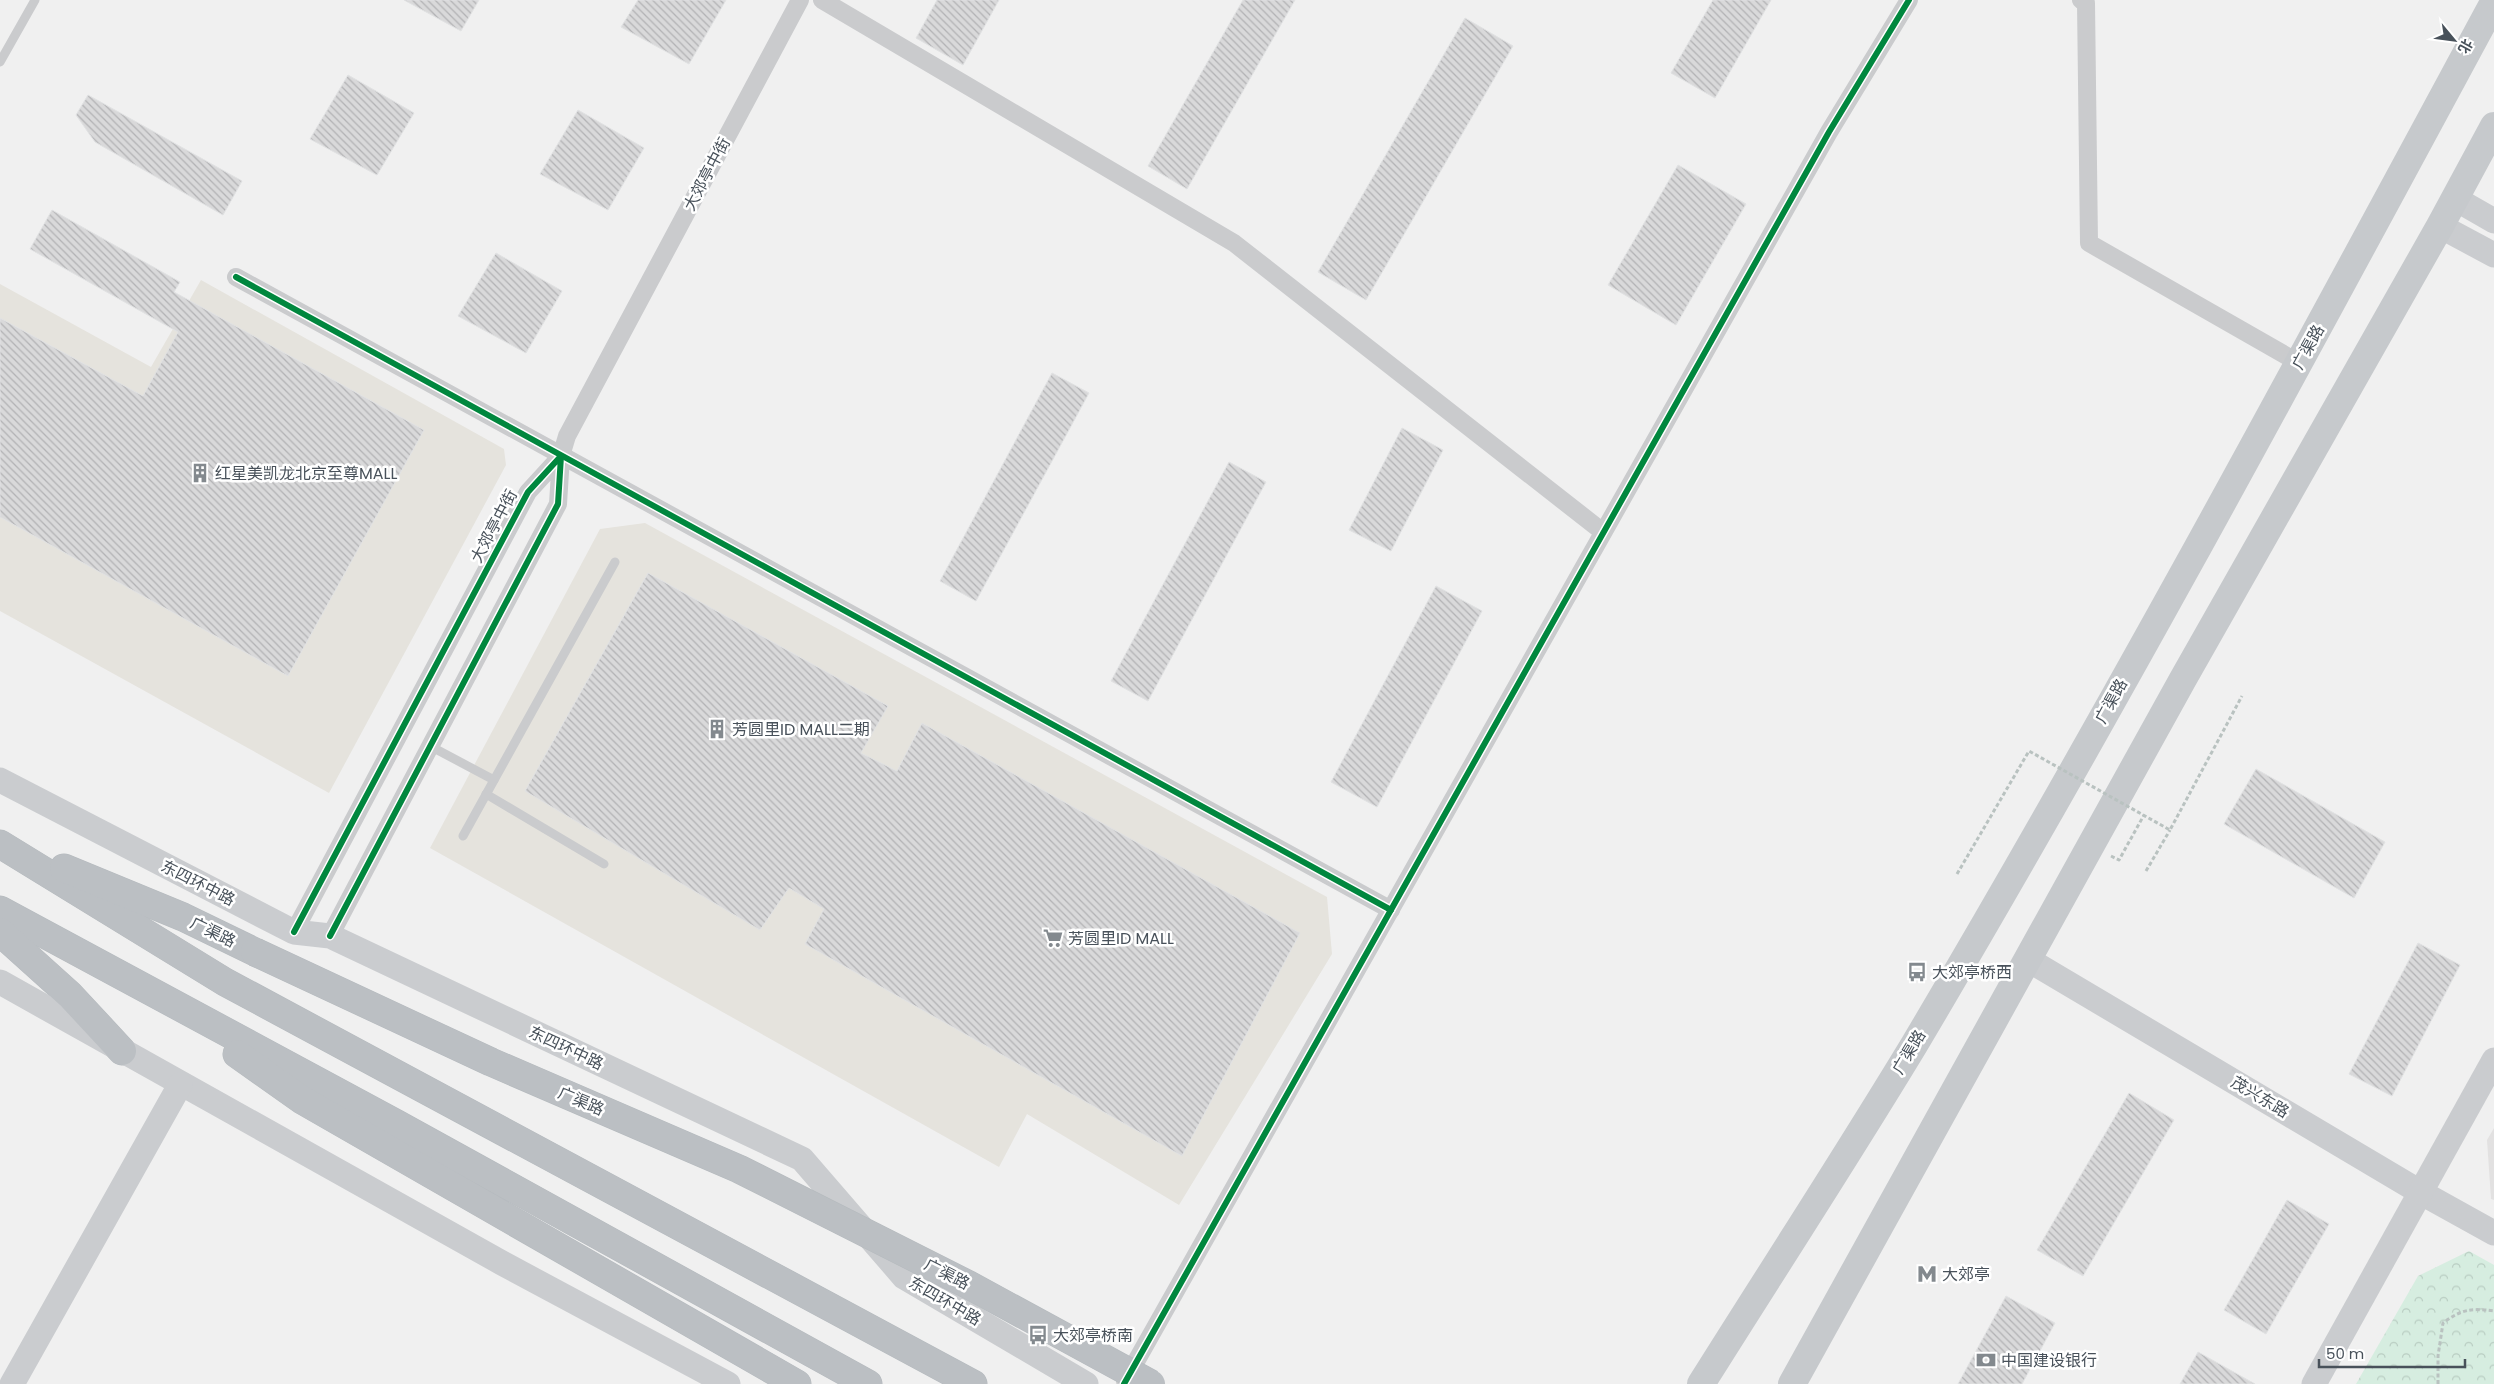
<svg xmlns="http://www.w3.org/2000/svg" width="2494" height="1384" viewBox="0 0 2494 1384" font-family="Poppins,'Noto Sans SC',sans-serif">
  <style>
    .commercial { fill: #e5e3dd }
    .education { fill: #e2e1e1 }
    .park { fill: url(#park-crowns) }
    .building { fill: url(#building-back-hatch); stroke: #e1e2e3 }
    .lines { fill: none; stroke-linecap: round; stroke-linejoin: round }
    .highway-casing { stroke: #b5babe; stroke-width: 29 }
    .path { stroke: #b9c2c0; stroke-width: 3; stroke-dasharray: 4 2.5; stroke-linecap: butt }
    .lane { stroke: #cacbcd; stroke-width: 9 }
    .street { stroke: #cacbcd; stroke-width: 18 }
    .secondary { stroke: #cacccf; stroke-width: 25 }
    .primary { stroke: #c6c9cc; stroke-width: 28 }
    .highway { stroke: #bbbfc3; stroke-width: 28 }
    .highway-bridge-casing { stroke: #b5babe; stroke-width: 29; stroke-linecap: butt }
    .path-bridge { stroke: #b9c2c0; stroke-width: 3; stroke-dasharray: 4 2.5; stroke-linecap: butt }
    .highway-bridge { stroke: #bbbfc3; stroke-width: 28 }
    .cycleway-casing { stroke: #fff; stroke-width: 9 }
    .cycleway { stroke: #00873e; stroke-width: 6 }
    .labels { text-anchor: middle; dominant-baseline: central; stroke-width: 5; stroke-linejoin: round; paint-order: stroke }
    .street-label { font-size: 16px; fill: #48515a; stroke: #fff }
    .poi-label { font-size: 16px; fill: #48515a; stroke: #fff; text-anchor: start }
  </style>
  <defs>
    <pattern id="park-crowns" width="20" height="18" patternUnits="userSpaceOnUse" patternTransform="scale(1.25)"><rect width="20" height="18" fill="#d6ede0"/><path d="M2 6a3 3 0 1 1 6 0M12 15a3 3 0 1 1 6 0" fill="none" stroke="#b9cdc2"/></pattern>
    <pattern id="building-back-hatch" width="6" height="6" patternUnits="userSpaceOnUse" patternTransform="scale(1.25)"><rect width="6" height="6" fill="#d9d9da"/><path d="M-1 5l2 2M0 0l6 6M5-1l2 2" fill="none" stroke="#b2b2b4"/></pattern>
  </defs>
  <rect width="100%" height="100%" fill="#f0f0f0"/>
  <g class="commercial">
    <path d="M201,280L504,449L506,465L329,793L0,611V284L151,367Z"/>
    <path d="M645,523L1327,897L1332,954L1179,1205L1027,1114L999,1167L430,848L600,529Z"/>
  </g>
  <path class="education" d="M2494,1128V1200L2491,1199L2487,1140Z"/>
  <path class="park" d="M2469,1251L2494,1265V1384H2356L2418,1276Z"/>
  <g class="building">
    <path d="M404,0H479L461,31Z"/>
    <path d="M638,0H726L689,64L621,27Z"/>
    <path d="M937,0H999L963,65L916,38Z"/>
    <path d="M1243,0H1295L1187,189L1148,166Z"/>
    <path d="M1713,0H1771L1715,98L1671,73Z"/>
    <path d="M1465,18L1513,46L1366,300L1318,272Z"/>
    <path d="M348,75L414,113L377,175L310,139Z"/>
    <path d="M88,95L242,181L223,215L95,142L76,115Z"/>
    <path d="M578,110L644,148L608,210L540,174Z"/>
    <path d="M1678,165L1746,204L1676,325L1608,285Z"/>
    <path d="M52,210L180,282L174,292L424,430L288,676L0,517V318L143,396L178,332L30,249Z"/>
    <path d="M496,253L562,291L526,353L458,316Z"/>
    <path d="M1052,373L1089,393L976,601L940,581Z"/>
    <path d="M1402,428L1443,450L1391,551L1349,530Z"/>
    <path d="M1229,462L1266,482L1148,701L1111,681Z"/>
    <path d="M648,573L888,706L861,753L897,771L922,723L1300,933L1182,1156L805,944L824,909L789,888L760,930L525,791Z"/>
    <path d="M1436,586L1482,611L1377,807L1331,782Z"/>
    <path d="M2256,769L2385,842L2354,898L2224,824Z"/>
    <path d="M2418,943L2460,965L2392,1096L2349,1074Z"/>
    <path d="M2129,1093L2174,1120L2083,1276L2037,1250Z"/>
    <path d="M2287,1200L2329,1224L2266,1334L2224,1310Z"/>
    <path d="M2006,1296L2055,1323L2022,1384H1958Z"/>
    <path d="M2198,1352L2255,1384H2180Z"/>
  </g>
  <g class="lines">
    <defs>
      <g id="highway">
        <path d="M0,844L225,982L973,1384"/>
        <path d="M64,868L183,917L255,952"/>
        <path d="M0,910L397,1124L868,1384"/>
        <path d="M0,932L70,995L122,1051"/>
        <path d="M237,1054L302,1100L797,1384"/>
      </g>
    </defs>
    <use href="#highway" class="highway-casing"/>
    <g class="path">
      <path d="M2111,856L2119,860L2144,815"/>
      <path d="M2146,871L2170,830"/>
      <path d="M2438,1384V1356L2443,1323C2462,1309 2471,1308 2494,1311"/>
    </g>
    <g class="lane">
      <path d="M0,62L35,0"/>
      <path d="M430,746L494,780"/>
      <path d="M486,794L604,864"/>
      <path d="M463,836L615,562"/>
    </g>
    <g class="street">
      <path d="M822,0L1234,243L1603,532"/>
      <path d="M2081,0L2086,3L2089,243L2299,363"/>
      <path d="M236,277L1391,910"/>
      <path d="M561,456L567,436L800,0"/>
      <path d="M294,932L528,492L561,456L558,504L330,936"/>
      <path d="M1125,1381L1829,132L1909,0"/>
    </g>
    <g class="secondary">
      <path d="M2454,198L2494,221"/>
      <path d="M2440,226L2494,255"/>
      <path d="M0,780L294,932L330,936L802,1159L904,1277L1086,1384"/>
      <path d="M2027,959L2420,1192L2494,1233"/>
      <path d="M0,982L502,1263L728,1384"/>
      <path d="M12,1384L180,1085"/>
      <path d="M2314,1384L2494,1060"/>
    </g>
    <g class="primary">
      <path d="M1701,1384C1772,1271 1845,1159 1914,1045C2117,703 2305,352 2494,2"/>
      <path d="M1792,1384L2183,679L2440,226L2494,126"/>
    </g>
    <use href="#highway" class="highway"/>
    <defs>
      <path id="highway-bridge" d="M255,952L491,1062L739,1169L969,1285L1151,1384"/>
    </defs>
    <use href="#highway-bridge" class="highway-bridge-casing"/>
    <path class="path-bridge" d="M1957,874L2029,751L2170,830L2242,696"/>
    <use href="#highway-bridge" class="highway-bridge"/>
    <defs>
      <g id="cycleway">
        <path d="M236,277L1391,910"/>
        <path d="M294,932L528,492L561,456L558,504L330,936"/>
        <path d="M1124,1384L1829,132L1909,0"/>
      </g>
    </defs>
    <use href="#cycleway" class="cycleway-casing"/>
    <use href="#cycleway" class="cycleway"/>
  </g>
  <defs>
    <symbol id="building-bare" viewBox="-9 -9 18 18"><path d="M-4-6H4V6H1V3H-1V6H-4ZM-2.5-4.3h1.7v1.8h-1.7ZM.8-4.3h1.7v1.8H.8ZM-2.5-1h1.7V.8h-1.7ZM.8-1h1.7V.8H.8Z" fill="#83898e" stroke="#fff" stroke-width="2.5" paint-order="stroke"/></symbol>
    <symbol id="supermarket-bare" viewBox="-9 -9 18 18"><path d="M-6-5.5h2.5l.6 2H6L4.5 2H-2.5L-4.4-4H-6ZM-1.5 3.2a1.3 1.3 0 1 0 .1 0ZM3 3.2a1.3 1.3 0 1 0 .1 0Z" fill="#83898e" stroke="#fff" stroke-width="2.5" paint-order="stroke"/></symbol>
    <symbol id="bus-bare" viewBox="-9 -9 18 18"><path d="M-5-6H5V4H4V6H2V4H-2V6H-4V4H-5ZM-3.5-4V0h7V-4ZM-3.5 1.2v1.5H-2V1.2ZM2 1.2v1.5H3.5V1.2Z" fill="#83898e" stroke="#fff" stroke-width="2.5" paint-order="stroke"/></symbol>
    <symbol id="metro-bare" viewBox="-9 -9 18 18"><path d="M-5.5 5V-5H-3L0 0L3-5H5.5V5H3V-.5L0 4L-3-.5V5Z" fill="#83898e" stroke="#fff" stroke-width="2.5" paint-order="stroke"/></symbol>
    <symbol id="bank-bare" viewBox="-9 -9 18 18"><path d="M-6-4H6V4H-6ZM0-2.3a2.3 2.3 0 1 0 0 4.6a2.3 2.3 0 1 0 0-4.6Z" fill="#83898e" stroke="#fff" stroke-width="2.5" paint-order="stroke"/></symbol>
  </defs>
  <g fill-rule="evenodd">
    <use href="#building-bare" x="186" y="459" width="28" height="28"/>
    <use href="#building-bare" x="703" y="715" width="28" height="28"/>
    <use href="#supermarket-bare" x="1039" y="924" width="28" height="28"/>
    <use href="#bus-bare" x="1903" y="958" width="28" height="28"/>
    <use href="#metro-bare" x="1913" y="1260" width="28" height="28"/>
    <use href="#bus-bare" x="1024" y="1321" width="28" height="28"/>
    <use href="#bank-bare" x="1972" y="1346" width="28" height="28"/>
  </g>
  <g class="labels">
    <g class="street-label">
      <text transform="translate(707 174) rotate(-62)">大郊亭中街</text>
      <text transform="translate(2308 347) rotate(-61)">广渠路</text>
      <text transform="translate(494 526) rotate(-62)">大郊亭中街</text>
      <text transform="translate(2111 701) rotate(-61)">广渠路</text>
      <text transform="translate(198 883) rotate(27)">东四环中路</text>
      <text transform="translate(213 932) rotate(26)">广渠路</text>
      <text transform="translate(566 1048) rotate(25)">东四环中路</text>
      <text transform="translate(1909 1052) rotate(-59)">广渠路</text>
      <text transform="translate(2260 1097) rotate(31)">茂兴东路</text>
      <text transform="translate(581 1101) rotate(23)">广渠路</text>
      <text transform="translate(947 1274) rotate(27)">广渠路</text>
      <text transform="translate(945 1301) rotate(30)">东四环中路</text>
    </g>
    <g class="poi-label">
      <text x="215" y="473">红星美凯龙北京至尊MALL</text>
      <text x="732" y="729">芳圆里ID MALL二期</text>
      <text x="1068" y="938">芳圆里ID MALL</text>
      <text x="1932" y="972">大郊亭桥西</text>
      <text x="1942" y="1274">大郊亭</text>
      <text x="1053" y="1335">大郊亭桥南</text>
      <text x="2001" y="1360">中国建设银行</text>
    </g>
  </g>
  <g transform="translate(2454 40) rotate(119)" stroke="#ffffff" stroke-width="4" paint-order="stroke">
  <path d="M0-4L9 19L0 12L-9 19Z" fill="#48515a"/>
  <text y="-8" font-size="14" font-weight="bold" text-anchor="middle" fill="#48515a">北</text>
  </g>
  <path d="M2319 1359v8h146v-8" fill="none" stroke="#48515a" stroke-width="2.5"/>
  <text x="2326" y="1359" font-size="15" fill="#48515a" stroke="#ffffff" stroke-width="4" paint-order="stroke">50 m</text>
</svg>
